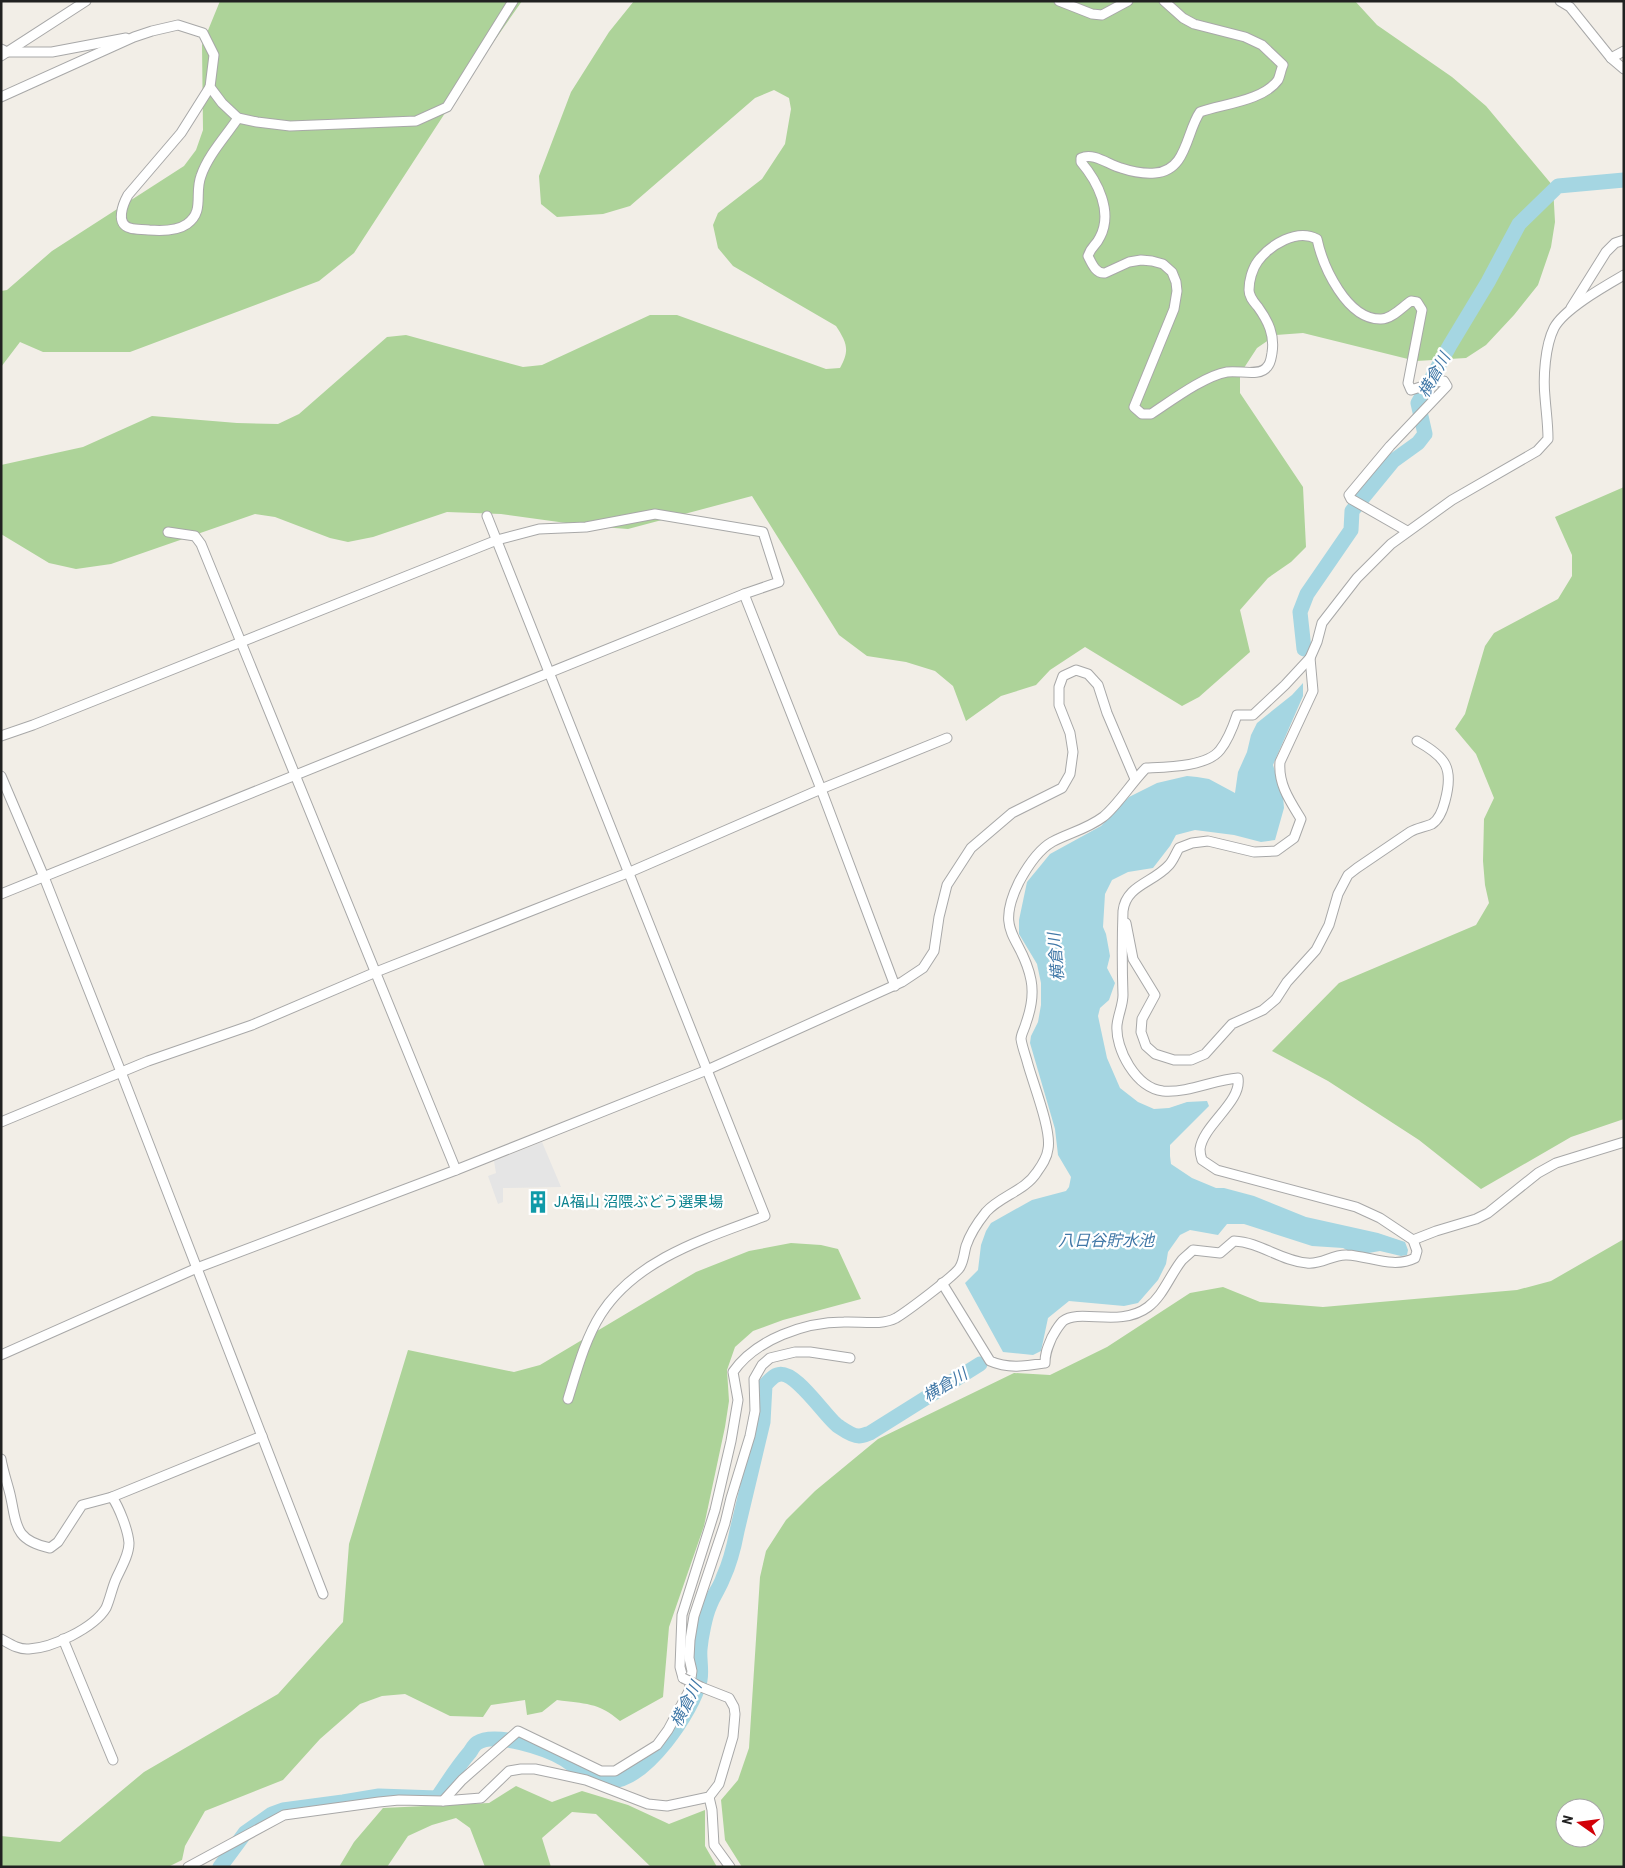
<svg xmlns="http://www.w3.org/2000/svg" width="1625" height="1868" viewBox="0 0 1625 1868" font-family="'Roboto Condensed','Noto Sans JP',sans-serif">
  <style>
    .forest { fill: #add399; fill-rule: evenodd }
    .parking { fill: #e5e5e5 }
    .water { fill: #a5d6e2 }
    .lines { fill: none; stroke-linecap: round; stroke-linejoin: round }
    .river { stroke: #a5d6e2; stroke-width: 15 }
    .minor-casing { stroke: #a8a8a8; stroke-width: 11 }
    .minor { stroke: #fff; stroke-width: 9 }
    .minor-bridge-casing { stroke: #a8a8a8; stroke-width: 11; stroke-linecap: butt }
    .minor-bridge { stroke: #fff; stroke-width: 9 }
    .labels { text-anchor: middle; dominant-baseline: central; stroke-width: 4.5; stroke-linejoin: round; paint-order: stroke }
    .culture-label { font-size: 15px; fill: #0d838f; stroke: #fff; text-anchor: start }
    .water-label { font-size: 16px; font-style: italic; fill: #4178a7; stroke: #fff }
  </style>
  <rect width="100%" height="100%" fill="#f2eee7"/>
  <g class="forest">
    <path d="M220,1H522L460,90L354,253L319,281L130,352H43L20,342L1,367V291L7,290L52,251L184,166L196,150L203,130L202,45Z"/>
    <path d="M634,1H1355L1377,25L1452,77L1486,106L1553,186L1555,222L1551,247L1538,285L1514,315L1486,345L1466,358L1416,361L1303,333L1276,335L1257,348L1240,374V393L1303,487L1306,547L1291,562L1268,578L1240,610L1250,652L1199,697L1182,706L1085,647L1050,670L1036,685L1001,696L966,721L953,686L935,671L906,662L867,656L839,635L752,496L628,529L588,526L501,514L447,512L373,537L348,542L330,538L275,517L255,514L111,564L76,569L49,563L1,534V465L83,447L152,416L237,423L278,424L299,414L387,337L406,335L523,367L542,365L650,315H677L826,369L840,368C850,350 847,343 836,326L733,266L718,248L713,225L718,213L762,179L785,144L791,109L789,98L774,90L755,98L630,206L603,214L557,217L541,204L539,176L571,92L609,32Z"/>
    <path d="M1624,487V1119L1571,1137L1481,1189L1419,1140L1328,1081L1272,1051L1339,983L1476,925L1489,903L1485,885L1483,861L1484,819L1494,798L1476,754L1455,729L1465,714L1485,646L1494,633L1558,599L1572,576V555L1555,517Z"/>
    <path d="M1624,1239V1867H742L725,1840L721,1800L738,1780L749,1748L760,1577L766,1551L786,1520L815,1491L878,1439L1014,1373L1050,1375L1107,1347L1190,1293L1223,1287L1260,1302L1323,1307L1517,1290L1551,1281ZM1565,1808H1595V1838H1565Z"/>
    <path d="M791,1243L821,1245L838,1249L861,1299L783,1320L753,1331L735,1347L727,1370L729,1401L725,1427L704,1526L669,1627L663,1697L620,1721C598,1702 585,1704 557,1700L542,1712L527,1715L525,1700L491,1705L483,1717L450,1716L405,1694L382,1696L360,1704L320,1739L283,1780L205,1811L185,1846L182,1860L168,1867H1V1836L60,1842L144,1772L278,1694L343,1622L349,1544L408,1350L514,1372L540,1365L696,1272L749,1251Z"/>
    <path d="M516,1786L552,1802L582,1791L628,1805L669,1824L705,1810V1846L717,1867H651L596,1814L572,1812L542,1838L551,1867H485L470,1828L456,1818L432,1825L408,1836L387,1867H339L354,1842L383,1808L489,1803Z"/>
  </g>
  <path class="parking" d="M542,1142L561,1187L503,1188V1202L498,1204L488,1176L496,1173L494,1161Z"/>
  <path class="water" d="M1303,683V696L1273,765L1283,796L1284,808L1275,840L1261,842L1234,835L1195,830L1176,835L1170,846L1153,868L1128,872L1112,880L1105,894L1103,927L1106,934L1110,956L1107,968L1115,983L1109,1000L1100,1008L1098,1016L1107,1058L1120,1088L1138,1102L1154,1109L1169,1108L1187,1102L1207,1101L1209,1106L1170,1145V1156L1171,1164L1192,1178L1216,1188H1224L1254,1196L1306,1217L1378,1233L1405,1242L1408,1250L1407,1255L1401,1256L1380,1251L1357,1255L1343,1248L1312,1246L1244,1224H1227L1218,1235L1190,1230L1180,1235L1168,1252L1166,1264L1158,1280L1138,1303L1124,1306L1069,1301L1048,1318L1041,1351L1033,1355L1003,1352L965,1283L978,1270L981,1245L986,1231L991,1223L1032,1200L1066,1191L1069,1187L1071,1177L1058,1155L1055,1129L1030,1043L1031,1036L1038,1022L1041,1005V983L1037,964L1019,934V920L1027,882L1041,865L1050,854L1101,826L1129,797L1157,783L1187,776L1197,777L1209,779L1235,793L1238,772L1247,752L1251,735L1257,723L1292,695Z"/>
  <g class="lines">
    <g class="river">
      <path d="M1304,649L1300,612L1307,594L1351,530L1352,511L1393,461L1418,443L1425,434L1418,403L1450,345L1488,282L1519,224L1558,186L1624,180"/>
      <path d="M220,1867L245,1833L272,1814L283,1810L343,1802L379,1796L437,1798C448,1782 457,1767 470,1752C472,1749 474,1745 477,1743C495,1731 547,1749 564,1759C579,1769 592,1781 611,1781C646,1780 693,1711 700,1680C702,1670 699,1659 700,1649C701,1638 705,1616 710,1605C713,1596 720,1587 723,1578C730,1563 734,1547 737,1531L763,1422L765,1385C768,1382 773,1376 777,1375C794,1367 826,1418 838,1426C844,1430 852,1436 859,1436C863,1436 867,1434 870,1433L980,1364"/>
    </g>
    <defs>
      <g id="minor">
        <path d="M1059,1L1092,14L1102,15L1128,1"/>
        <path d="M1164,1L1183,18L1194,24L1245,37L1262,45L1283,65C1281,69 1280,76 1278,80C1263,101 1222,104 1200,112C1186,132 1187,171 1155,173C1143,174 1133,172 1121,168C1109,165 1094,152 1081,158V162C1098,182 1113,212 1100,237C1096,246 1091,246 1088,256C1092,264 1096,274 1105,273L1129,262L1141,260L1152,261L1163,264L1172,272L1176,282L1177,291L1174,309L1134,407L1142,414H1151C1171,401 1204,376 1227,372C1239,370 1260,377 1267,367C1271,363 1271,358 1272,353C1275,335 1268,321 1258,307C1254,302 1249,297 1249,290C1249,281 1252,269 1258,261C1270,245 1297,228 1317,239C1323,267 1347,320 1381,319C1392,319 1402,307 1411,301L1417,302L1422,310L1408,383L1411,390L1436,382L1444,381L1447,386L1390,446L1349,495L1351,499L1407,531"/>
        <path d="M1560,1L1570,7L1611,58L1624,69"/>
        <path d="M1,49L7,52H52L126,38"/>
        <path d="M1,56L86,1"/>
        <path d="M1611,58L1624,51"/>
        <path d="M210,87L181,133L128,195C123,204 115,224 130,228C136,230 143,229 149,230C161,231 177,231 187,224C205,211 194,194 201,176C208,155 226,136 238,118"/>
        <path d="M1,97L134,37L152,31L178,25L203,33L214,55L210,87L222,103L238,118L257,122L290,126L416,121L447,107L513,1"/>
        <path d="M1571,308L1606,252L1615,243L1624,240"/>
        <path d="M487,516L765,1216C707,1238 637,1258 601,1314C585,1339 577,1370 568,1399"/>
        <path d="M168,532L195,536L201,544L456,1170"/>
        <path d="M744,594L821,789L895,986"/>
        <path d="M1,736L33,725L497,540L539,529L586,527L655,514L763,532L779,582L744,594L1,894"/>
        <path d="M1,776L44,877L121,1072L323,1594"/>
        <path d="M1126,923L1133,959L1155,995L1142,1019L1141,1032L1146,1046L1155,1054L1174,1060H1191L1205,1054L1232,1024L1263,1010L1276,999L1287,982L1316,950L1329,925L1338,894L1348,875L1357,868L1410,832C1417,828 1425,827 1432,824C1440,819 1443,809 1445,801C1454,768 1446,757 1417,741"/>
        <path d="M1,1122L148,1061L252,1025L376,972L630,872L821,789L947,738"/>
        <path d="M1413,1240L1436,1231L1476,1219L1488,1213L1538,1173L1556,1163L1624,1142"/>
        <path d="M942,1283L990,1361C1008,1369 1026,1366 1045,1363C1045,1352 1048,1347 1052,1337C1055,1332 1058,1326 1063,1321C1080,1308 1120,1328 1148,1307C1163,1296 1170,1275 1182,1260C1185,1257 1190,1253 1193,1250L1220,1253L1234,1241C1260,1242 1281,1261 1307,1263C1321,1265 1333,1254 1347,1255C1370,1256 1393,1269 1415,1258L1417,1251L1413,1240L1380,1218L1356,1207L1217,1170L1202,1160C1201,1157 1200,1152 1200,1149C1203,1125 1242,1102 1238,1078C1213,1080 1189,1093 1163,1091C1136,1088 1115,1049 1117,1025C1118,1015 1123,1005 1123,995C1122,967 1122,939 1123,911C1126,885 1153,883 1169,865C1173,861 1176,853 1179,848L1192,843L1208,841L1254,852L1276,851L1294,838L1301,819C1290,801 1278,784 1280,762L1313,691L1310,658"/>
        <path d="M1,1355L197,1268L456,1170L707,1070L902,982L923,968L934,951L939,917L947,885L971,848L1012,813L1062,788L1070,774L1073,752L1070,733L1059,705V687L1063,676L1076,670L1088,674L1098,685L1107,713L1135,779"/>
        <path d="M1,1459C3,1471 7,1482 10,1494C17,1524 13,1540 50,1548L58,1542L82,1505L112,1497L262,1436"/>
        <path d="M1,1639C10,1644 19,1650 29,1649C52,1648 94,1628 106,1608C110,1599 112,1588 116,1579C121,1568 129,1555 129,1543C128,1530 119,1507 112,1497"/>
        <path d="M63,1639L113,1760"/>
        <path d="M683,1678L680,1667L682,1615L715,1510L731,1441L738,1400L733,1372C756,1339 805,1322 844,1322C860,1321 881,1326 896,1318C906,1312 956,1275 960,1267C964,1260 964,1253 966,1246C970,1234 978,1222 986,1212C1000,1196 1025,1191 1037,1172C1042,1165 1047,1158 1048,1149C1052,1130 1032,1081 1027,1061C1025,1054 1022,1046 1021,1039C1021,1034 1025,1028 1026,1023C1031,1009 1034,995 1031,980C1023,936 993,935 1019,882C1026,869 1038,850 1052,842C1069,833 1087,829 1103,817C1117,806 1132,782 1146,768C1166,767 1207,767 1220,750C1228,740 1233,727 1237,715H1253L1285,685L1310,658L1317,642L1322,623L1357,578L1391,544L1452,500L1537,451L1548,439C1548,424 1546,411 1545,397C1543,378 1545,346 1554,328C1564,309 1605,286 1624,275"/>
        <path d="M709,1797L712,1810L714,1845L730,1867"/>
        <path d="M443,1801L462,1780L518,1731L601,1771H615L657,1745L668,1730L689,1691L692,1671L689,1658L690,1640L694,1616L725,1523L731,1498L750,1436L755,1411L754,1379L762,1365L770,1358L795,1352H810L850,1358"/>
        <path d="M188,1867L284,1815L379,1802L399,1800L443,1801L481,1798L509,1771L521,1769H535L586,1780L648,1804L667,1806L709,1797L719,1784L733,1737L735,1714L734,1707L729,1698L701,1687"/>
      </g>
    </defs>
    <use href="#minor" class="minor-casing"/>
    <use href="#minor" class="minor"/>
    <defs>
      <path id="minor-bridge" d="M683,1678L701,1687"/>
    </defs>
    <use href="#minor-bridge" class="minor-bridge-casing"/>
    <use href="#minor-bridge" class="minor-bridge"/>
  </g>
  <defs>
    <symbol id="building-bare" viewBox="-9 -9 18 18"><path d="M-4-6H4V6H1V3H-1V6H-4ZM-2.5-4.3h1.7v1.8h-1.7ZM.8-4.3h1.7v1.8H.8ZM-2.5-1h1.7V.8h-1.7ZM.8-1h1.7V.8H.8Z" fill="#0f9aa8" stroke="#fff" stroke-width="2.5" paint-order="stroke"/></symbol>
  </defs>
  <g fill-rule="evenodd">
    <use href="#building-bare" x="522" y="1186" width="32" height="32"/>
  </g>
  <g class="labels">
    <g class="culture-label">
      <text x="554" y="1202">JA福山 沼隈ぶどう選果場</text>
    </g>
    <g class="water-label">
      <text transform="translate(1434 375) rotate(-61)">横倉川</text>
      <text transform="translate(1056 957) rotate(-95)">横倉川</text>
      <text x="1106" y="1240">八日谷貯水池</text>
      <text transform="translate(945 1385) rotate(-31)">横倉川</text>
      <text transform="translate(686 1704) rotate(-63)">横倉川</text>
    </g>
  </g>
  <rect width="1625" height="1868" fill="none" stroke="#212121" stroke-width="5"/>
  <g transform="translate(1580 1823) rotate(284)"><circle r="24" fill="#ffffff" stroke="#a6a6a6"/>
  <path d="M0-4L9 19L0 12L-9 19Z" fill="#d20008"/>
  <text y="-8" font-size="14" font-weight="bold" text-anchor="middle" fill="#212121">N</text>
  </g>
</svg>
